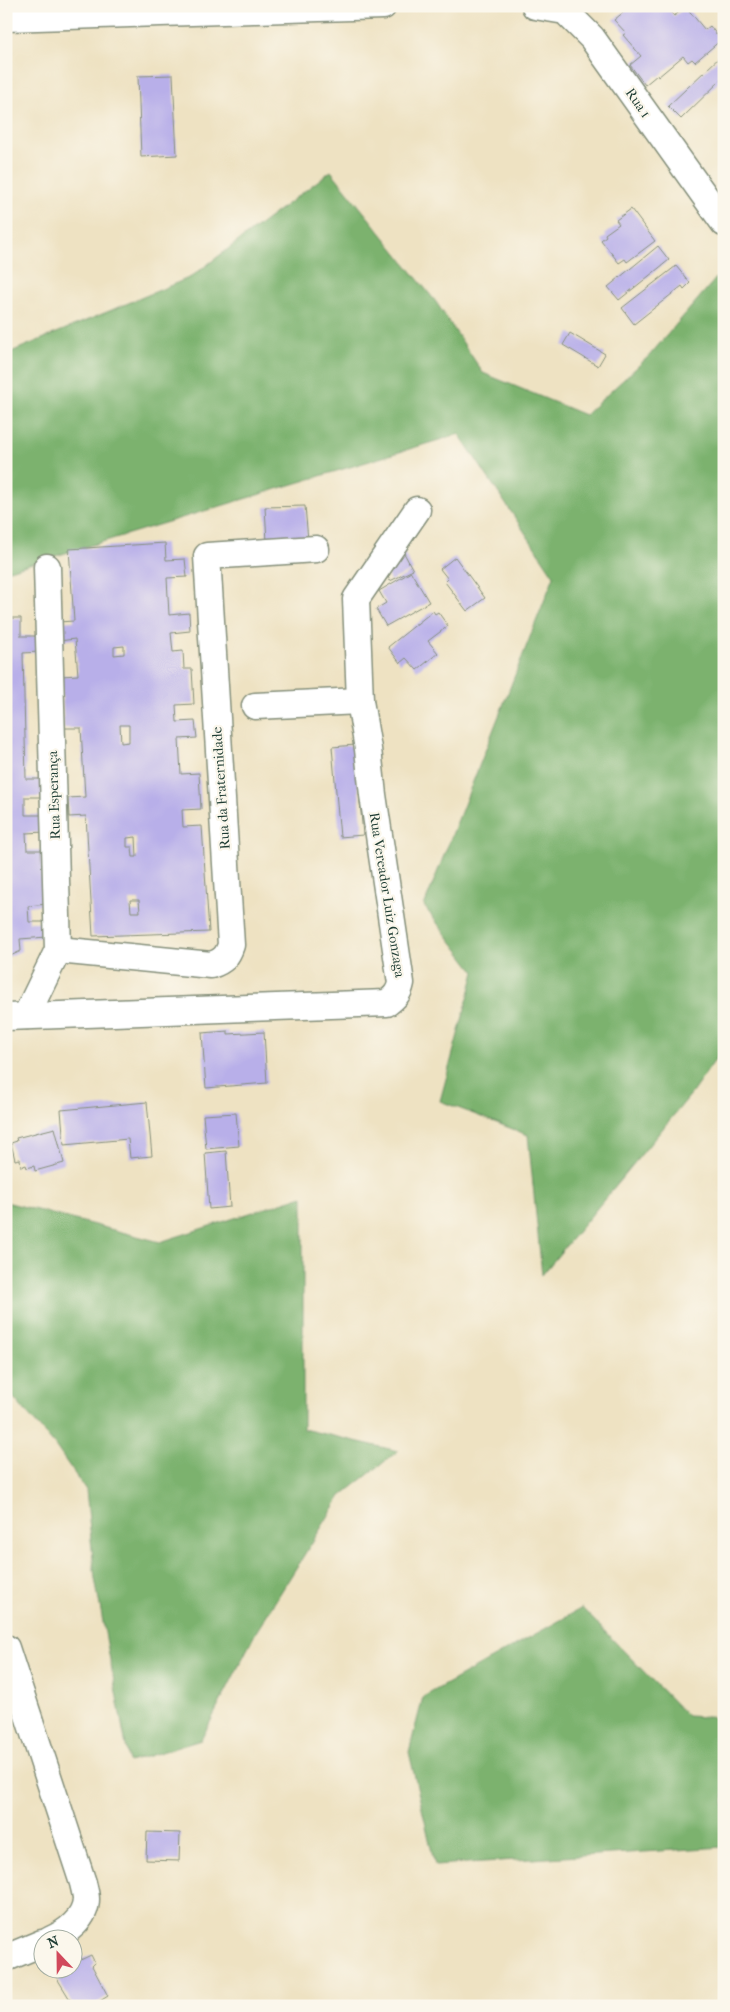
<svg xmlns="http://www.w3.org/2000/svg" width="730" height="2012" viewBox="0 0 730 2012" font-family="'IM FELL French Canon',serif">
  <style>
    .forest { fill: #7bb26e; stroke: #4d7851 }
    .building { fill: #b8afe9; fill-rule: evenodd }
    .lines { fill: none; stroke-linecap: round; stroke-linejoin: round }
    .minor-casing { stroke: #86907b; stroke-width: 29 }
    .minor { stroke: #fff; stroke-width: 26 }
    .labels { text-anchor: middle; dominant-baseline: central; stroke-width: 4.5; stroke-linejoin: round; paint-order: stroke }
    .street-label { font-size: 14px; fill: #1f3d34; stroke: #fbf7ec }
  </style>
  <rect width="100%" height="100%" fill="#fbf7ec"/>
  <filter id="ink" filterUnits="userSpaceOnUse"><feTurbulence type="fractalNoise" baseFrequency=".02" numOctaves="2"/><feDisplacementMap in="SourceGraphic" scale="10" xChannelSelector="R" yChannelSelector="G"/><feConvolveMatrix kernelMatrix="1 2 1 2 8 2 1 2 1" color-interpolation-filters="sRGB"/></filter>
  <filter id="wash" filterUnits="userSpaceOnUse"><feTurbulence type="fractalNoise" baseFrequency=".0096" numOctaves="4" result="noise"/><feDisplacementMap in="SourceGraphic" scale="20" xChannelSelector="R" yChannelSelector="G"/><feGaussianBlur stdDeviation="1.12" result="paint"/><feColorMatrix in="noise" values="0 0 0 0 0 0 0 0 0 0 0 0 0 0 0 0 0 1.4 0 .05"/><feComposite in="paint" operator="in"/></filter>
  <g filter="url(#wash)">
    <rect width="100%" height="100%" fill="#eee2c2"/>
    <g class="forest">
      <path d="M331,171L436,302L483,373L585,415L649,356L724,269V1047L692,1093L542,1275L528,1135L440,1101L475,972L424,906L554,576L459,434L6,571V354L191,277Z"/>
      <path d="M303,1196V1429L398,1451L341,1496L256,1632L201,1740L129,1762L95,1579L86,1490L54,1444L11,1395L6,1387V1202L160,1242Z"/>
      <path d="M582,1608L687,1716L724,1718V1847L435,1865L409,1752L423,1697Z"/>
    </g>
    <g id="blocks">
      <g class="building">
        <path d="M631,6H666L674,16L686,7L705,30L710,26L721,40L695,62L692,59L688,62L683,56L658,77L657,75L645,85L630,65L641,56L623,35L626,33L614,20Z"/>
        <path d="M724,53V77L681,119L668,106Z"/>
        <path d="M173,75L177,155L141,157L138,76Z"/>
        <path d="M631,209L655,241L627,262L625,259L619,263L601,240L606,236L605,234L619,224L616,220Z"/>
        <path d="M658,246L669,260L619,300L608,287Z"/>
        <path d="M676,266L690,283L684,289L682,286L634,324L622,308Z"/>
        <path d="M570,333L605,354L598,366L563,345Z"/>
        <path d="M305,506L308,540L267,542L265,507Z"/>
        <path d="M165,543L166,560L185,559L187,577L167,578L169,615L189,613L190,631L171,633L173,652L183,651L184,669H192L194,704L176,705L177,722L195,721L197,738L179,739L180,757L181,774L199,773L201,809L182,810L183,827L202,826L209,932L93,936L86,816L69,817L68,798L85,797L81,728H64L61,676L78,675L75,639L59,641L58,622L74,621L69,549ZM124,646V654L114,655V647ZM120,725H129V742L121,743ZM136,837L137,857H133L132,847H127V838ZM130,900H139L140,912H131Z"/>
        <path d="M404,553L413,570L390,581L382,563Z"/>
        <path d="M455,557L485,598L467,611L445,582L448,579L440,569Z"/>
        <path d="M411,572L429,602L386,626L376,609L386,603L379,591Z"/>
        <path d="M433,611L435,614L438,612L448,626L428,641L438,653L417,670L406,658L400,663L388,647Z"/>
        <path d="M6,618H21V636H38L39,652L23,653L26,779H44V797H25V815H44L45,832L26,833L27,850H46L47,904L28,906L29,922H47V937L20,939L21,951L6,958Z"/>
        <path d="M355,745L363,835L340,837L332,747Z"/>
        <path d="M228,1031V1034L264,1032L267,1083L206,1088L202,1033Z"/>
        <path d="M147,1102L152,1156L130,1158L128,1139L64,1145L61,1110Z"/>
        <path d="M236,1113L239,1146L206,1149L203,1115Z"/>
        <path d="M55,1128L64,1163L35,1171L34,1166L27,1168L26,1165L21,1167L20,1159L15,1160L11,1143L17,1141L16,1138Z"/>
        <path d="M226,1151L230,1207L209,1209L205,1153Z"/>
        <path d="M147,1832L180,1833L179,1861L146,1860Z"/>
        <path d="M91,1955L95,1963L92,1966L108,1996L92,2006H74L55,1975L64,1970H72V1964Z"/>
      </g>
    </g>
  </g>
  <g filter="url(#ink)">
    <use href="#blocks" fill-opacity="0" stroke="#86907b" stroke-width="1"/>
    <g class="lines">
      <defs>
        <g id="minor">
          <path d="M535,6L565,11L592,38L724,223"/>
          <path d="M6,18L383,6"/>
          <path d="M255,706L360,701"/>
          <path d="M58,950L211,965C223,961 227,957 231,945L207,556L316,549"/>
          <path d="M26,1016L58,950L47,567"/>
          <path d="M6,1017L387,1003C395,997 399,993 401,983L373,795L368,749L360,701L356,599L417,510"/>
          <path d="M6,1648L83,1883C84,1888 86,1894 86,1899C86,1919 66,1933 50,1940"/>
          <path d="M6,1958L42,1943"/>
        </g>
      </defs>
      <use href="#minor" class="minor-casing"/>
      <use href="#minor" class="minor"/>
    </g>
  </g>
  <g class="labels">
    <g class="street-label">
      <text transform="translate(638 103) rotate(55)">Rua 1</text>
      <text transform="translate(221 788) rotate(-94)">Rua da Fraternidade</text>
      <text transform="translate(54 795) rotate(-92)">Rua Esperança</text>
      <text transform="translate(387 895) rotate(81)">Rua Vereador Luiz Gonzaga</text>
    </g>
  </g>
  <rect width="730" height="2012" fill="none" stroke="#fbf7ec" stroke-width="25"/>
  <g transform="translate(58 1954) rotate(338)"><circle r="24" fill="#fbf7ec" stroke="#a3ada2"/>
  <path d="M0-4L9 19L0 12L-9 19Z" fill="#d1495b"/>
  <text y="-8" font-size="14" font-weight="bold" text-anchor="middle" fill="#1f3d34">N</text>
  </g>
</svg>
